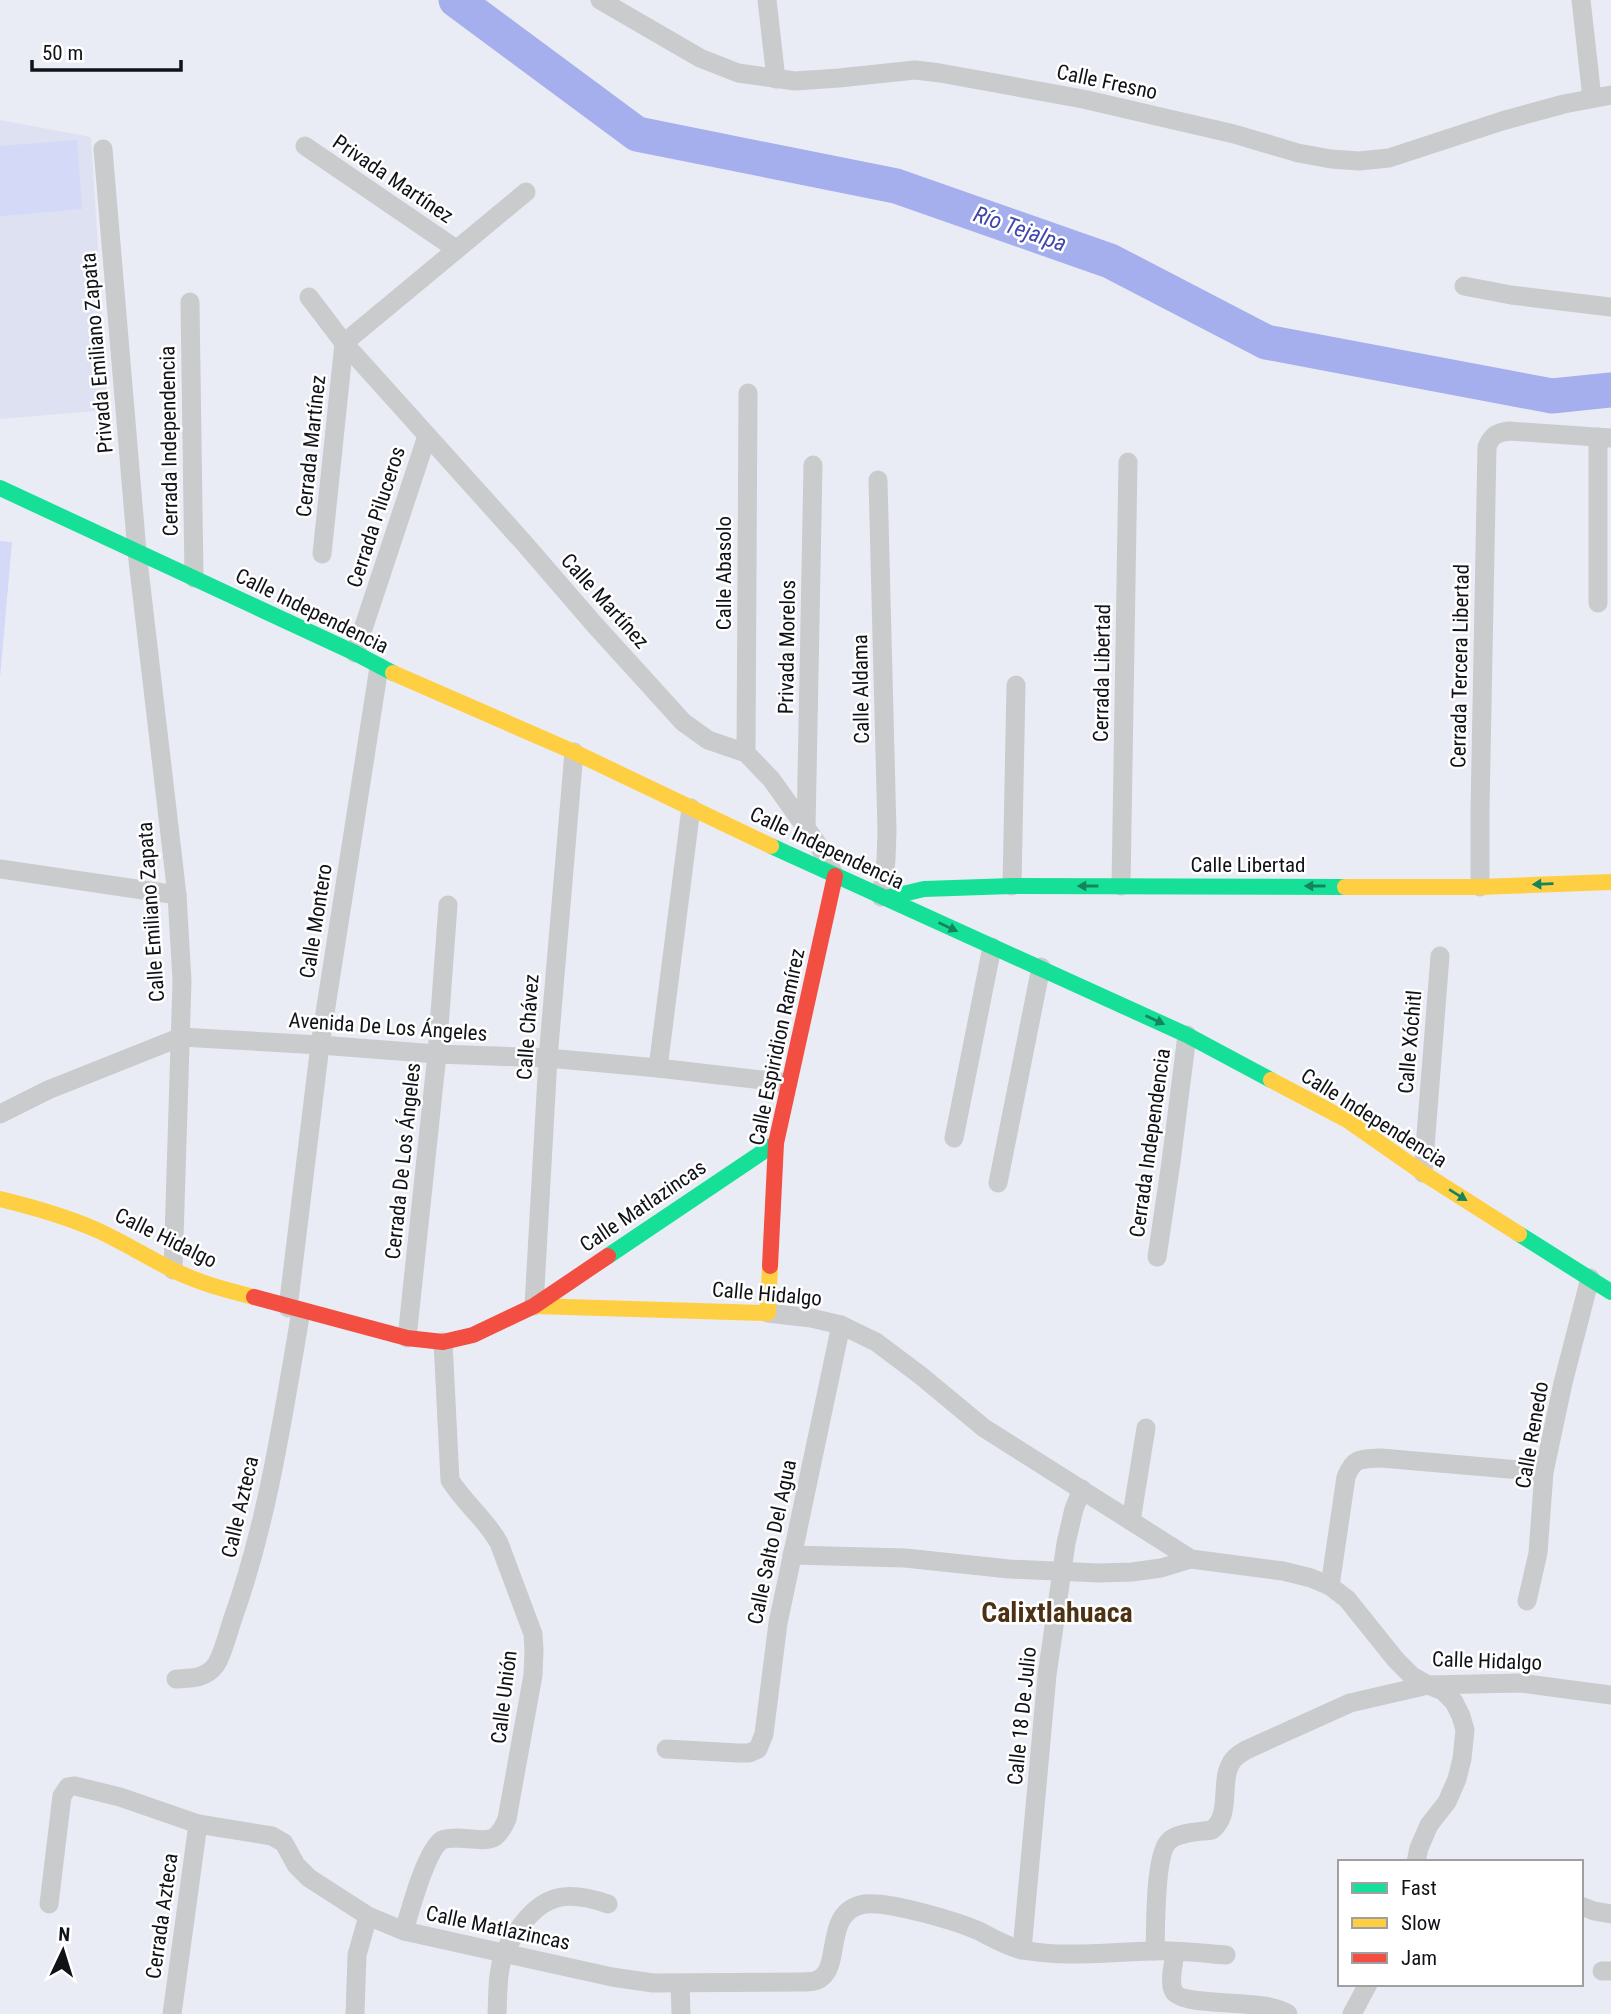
<svg xmlns="http://www.w3.org/2000/svg" width="1611" height="2014" viewBox="0 0 1611 2014" font-family="'Roboto Condensed',sans-serif">
  <style>
    .built { fill: #dde1f2 }
    .green { fill: #d3d9f6 }
    .lines { fill: none; stroke-linecap: round; stroke-linejoin: round }
    .river { stroke: #a5afed; stroke-width: 35 }
    .street { stroke: #cacbcd; stroke-width: 19 }
    .fast { stroke: #16e098; stroke-width: 16 }
    .slow { stroke: #ffcf43; stroke-width: 16 }
    .jam { stroke: #f24e42; stroke-width: 16 }
    .oneway { fill: #14835e }
    .labels { text-anchor: middle; dominant-baseline: central; stroke-width: 5; stroke-linejoin: round; paint-order: stroke }
    .street-label { font-size: 21px; fill: #111217; stroke: #fff }
    .water-label { font-size: 23px; font-style: italic; fill: #4147aa; stroke: #fff }
    .district-label { font-size: 28px; font-weight: bold; fill: #4d3113; stroke: #fff }
  </style>
  <rect width="100%" height="100%" fill="#eaecf5"/>
  <path class="built" d="M0,120L91,137L108,410L0,419Z"/>
  <g class="green">
    <path d="M77,140L82,209L0,216V146Z"/>
    <path d="M0,541L12,542L0,678Z"/>
  </g>
  <g class="lines">
    <path class="river" d="M456,0L637,134L896,186L1110,261L1266,342L1552,396L1611,390"/>
    <g class="street">
      <path d="M600,0L700,58L738,73L795,81L839,78L915,70L940,73L1083,99L1234,134L1298,153L1331,159L1359,161L1389,158L1502,121L1564,104L1611,95"/>
      <path d="M767,0L776,79"/>
      <path d="M1581,0L1592,98"/>
      <path d="M305,146L456,249"/>
      <path d="M103,149L137,552L177,895L182,981L173,1270"/>
      <path d="M1464,286L1511,295L1611,307"/>
      <path d="M309,297L344,343L524,543L594,624L683,722L708,740L746,753L771,779L819,846L835,876"/>
      <path d="M190,302L194,578"/>
      <path d="M344,343L526,192"/>
      <path d="M878,480L887,831L886,860L881,897"/>
      <path d="M322,554L344,343"/>
      <path d="M1598,603V437"/>
      <path d="M355,653L427,436"/>
      <path d="M746,753L748,393"/>
      <path d="M806,829L813,465"/>
      <path d="M0,869L177,895"/>
      <path d="M1012,886L1016,685"/>
      <path d="M1121,886L1128,462"/>
      <path d="M1480,887V809L1487,447C1492,435 1496,433 1509,431L1611,438"/>
      <path d="M658,1068L691,808"/>
      <path d="M0,1114L48,1090L181,1037L320,1045L437,1054L548,1058L658,1068L788,1083"/>
      <path d="M954,1138L992,947"/>
      <path d="M1423,1173L1440,956"/>
      <path d="M998,1183L1041,967"/>
      <path d="M1157,1257L1171,1162L1187,1035"/>
      <path d="M534,1306L548,1058L574,752"/>
      <path d="M288,1308L320,1045L379,667"/>
      <path d="M768,1313L811,1318L841,1325L876,1342L920,1375L984,1428L1191,1559L1283,1571L1311,1578L1330,1586L1347,1599L1396,1660L1412,1676L1428,1685L1520,1683L1611,1695"/>
      <path d="M407,1338L437,1054L448,905"/>
      <path d="M1131,1521L1146,1428"/>
      <path d="M792,1555L905,1558L1009,1569L1099,1573L1132,1572L1161,1568L1191,1559"/>
      <path d="M1330,1586L1346,1477C1354,1457 1361,1459 1381,1458L1544,1472"/>
      <path d="M1527,1601L1538,1553L1544,1472L1563,1383L1590,1278"/>
      <path d="M176,1679C190,1678 205,1679 215,1666C222,1657 228,1633 232,1621C268,1521 283,1416 301,1311"/>
      <path d="M666,1749L738,1753H749L758,1749L764,1734L778,1623L841,1325"/>
      <path d="M49,1904L62,1796L68,1787L75,1786L120,1797L198,1824L272,1836L284,1843L296,1865L309,1878L368,1916L404,1931L612,1977L653,1983L802,1982C809,1982 817,1982 822,1977C841,1962 824,1910 865,1904C889,1901 956,1921 979,1931C993,1938 1007,1947 1023,1950C1065,1958 1109,1952 1151,1951C1176,1950 1201,1953 1226,1955"/>
      <path d="M1581,1906L1594,1911L1611,1914"/>
      <path d="M404,1931C410,1911 426,1850 442,1840C447,1838 453,1838 458,1838C486,1839 495,1847 507,1819L533,1675L534,1650L533,1634L499,1543C486,1519 464,1503 450,1480L443,1342"/>
      <path d="M1022,1950L1047,1675L1066,1543L1074,1509L1082,1489"/>
      <path d="M1155,1951C1156,1929 1154,1852 1170,1840C1180,1832 1199,1832 1212,1830C1233,1814 1218,1780 1233,1760C1236,1756 1241,1753 1246,1750L1350,1703L1428,1685L1443,1691L1454,1702L1461,1716L1465,1730L1462,1759L1457,1779L1447,1802L1429,1825L1419,1848L1416,1862"/>
      <path d="M1175,1952C1174,1963 1169,1980 1173,1990C1180,2009 1266,1997 1288,2014"/>
      <path d="M1602,1971H1611"/>
      <path d="M680,1984L681,2014"/>
      <path d="M172,2014L198,1824"/>
      <path d="M355,2014L357,1955L368,1916"/>
      <path d="M497,2014C498,1995 497,1972 504,1954C507,1946 513,1937 518,1930C543,1893 568,1890 608,1904"/>
      <path d="M1352,2014L1368,1984"/>
    </g>
    <g class="fast">
      <path d="M0,488L355,653L393,673"/>
      <path d="M771,846L1187,1035L1271,1080"/>
      <path d="M886,898L924,889L1012,886L1345,887"/>
      <path d="M1519,1234L1611,1292"/>
      <path d="M608,1256L776,1143"/>
    </g>
    <g class="slow">
      <path d="M393,673L574,752L771,846"/>
      <path d="M1345,887H1480L1611,882"/>
      <path d="M1271,1080L1347,1120L1423,1173L1519,1234"/>
      <path d="M0,1199C33,1207 65,1216 97,1230C123,1242 147,1257 173,1270C199,1283 227,1290 254,1297"/>
      <path d="M534,1306L768,1313L770,1266"/>
    </g>
    <g class="jam">
      <path d="M770,1266L776,1143L835,876"/>
      <path d="M254,1297L407,1338L443,1342L473,1335L534,1306L608,1256"/>
    </g>
  </g>
  <defs><path id="oneway-solid" d="M-6-.8H1V-3.2L6.5 0L1 3.2V.8H-6Z" transform="scale(1.75)"/></defs>
  <g class="oneway">
    <use href="#oneway-solid" transform="translate(1543 884) rotate(178)"/>
    <use href="#oneway-solid" transform="translate(1088 886) rotate(180)"/>
    <use href="#oneway-solid" transform="translate(1315 886) rotate(-180)"/>
    <use href="#oneway-solid" transform="translate(948 927) rotate(25)"/>
    <use href="#oneway-solid" transform="translate(1155 1020) rotate(25)"/>
    <use href="#oneway-solid" transform="translate(1458 1195) rotate(32)"/>
  </g>
  <g class="labels">
    <g class="street-label">
      <text transform="translate(1107 82) rotate(12)">Calle Fresno</text>
      <text transform="translate(393 179) rotate(34)">Privada Martínez</text>
      <text transform="translate(97 353) rotate(-95)">Privada Emiliano Zapata</text>
      <text transform="translate(169 441) rotate(-91)">Cerrada Independencia</text>
      <text transform="translate(311 446) rotate(-84)">Cerrada Martínez</text>
      <text transform="translate(376 517) rotate(-72)">Cerrada Piluceros</text>
      <text transform="translate(724 573) rotate(-90)">Calle Abasolo</text>
      <text transform="translate(605 601) rotate(48)">Calle Martínez</text>
      <text transform="translate(312 611) rotate(26)">Calle Independencia</text>
      <text transform="translate(787 647) rotate(-89)">Privada Morelos</text>
      <text transform="translate(1460 666) rotate(-89)">Cerrada Tercera Libertad</text>
      <text transform="translate(1102 673) rotate(-89)">Cerrada Libertad</text>
      <text transform="translate(861 689) rotate(-91)">Calle Aldama</text>
      <text transform="translate(827 848) rotate(25)">Calle Independencia</text>
      <text x="1248" y="865">Calle Libertad</text>
      <text transform="translate(151 912) rotate(-94)">Calle Emiliano Zapata</text>
      <text transform="translate(316 921) rotate(-81)">Calle Montero</text>
      <text transform="translate(388 1027) rotate(4)">Avenida De Los Ángeles</text>
      <text transform="translate(528 1027) rotate(-86)">Calle Chávez</text>
      <text transform="translate(1410 1042) rotate(-85)">Calle Xóchitl</text>
      <text transform="translate(777 1047) rotate(-78)">Calle Espiridion Ramírez</text>
      <text transform="translate(1374 1118) rotate(32)">Calle Independencia</text>
      <text transform="translate(1150 1143) rotate(-82)">Cerrada Independencia</text>
      <text transform="translate(403 1161) rotate(-84)">Cerrada De Los Ángeles</text>
      <text transform="translate(643 1206) rotate(-34)">Calle Matlazincas</text>
      <text transform="translate(166 1238) rotate(26)">Calle Hidalgo</text>
      <text transform="translate(767 1294) rotate(5)">Calle Hidalgo</text>
      <text transform="translate(1532 1435) rotate(-80)">Calle Renedo</text>
      <text transform="translate(240 1507) rotate(-77)">Calle Azteca</text>
      <text transform="translate(772 1542) rotate(-78)">Calle Salto Del Agua</text>
      <text transform="translate(1487 1661) rotate(2)">Calle Hidalgo</text>
      <text transform="translate(504 1697) rotate(-83)">Calle Unión</text>
      <text transform="translate(1022 1716) rotate(-84)">Calle 18 De Julio</text>
      <text transform="translate(162 1916) rotate(-82)">Cerrada Azteca</text>
      <text transform="translate(498 1928) rotate(12)">Calle Matlazincas</text>
    </g>
    <g class="water-label">
      <text transform="translate(1020 229) rotate(19)">Río Tejalpa</text>
    </g>
    <g class="district-label">
      <text x="1057" y="1612">Calixtlahuaca</text>
    </g>
  </g>
  <rect x="1338" y="1860" width="245" height="126" fill="#ffffff" stroke="#a0a0a2" stroke-width="2"/>
  <rect x="1352" y="1883" width="35" height="10" fill="#16e098" stroke="#a0a0a2" stroke-width="2"/>
  <text x="1401" y="1895" font-size="21" fill="#111217">Fast</text>
  <rect x="1352" y="1918" width="35" height="10" fill="#ffcf43" stroke="#a0a0a2" stroke-width="2"/>
  <text x="1401" y="1930" font-size="21" fill="#111217">Slow</text>
  <rect x="1352" y="1953" width="35" height="10" fill="#f24e42" stroke="#a0a0a2" stroke-width="2"/>
  <text x="1401" y="1965" font-size="21" fill="#111217">Jam</text>
  <g transform="translate(63 1951) rotate(4)" stroke="#ffffff" stroke-width="5" paint-order="stroke">
  <path d="M0-5L12 26L0 18L-12 26Z" fill="#111217"/>
  <text y="-10" font-size="19" font-weight="bold" text-anchor="middle" fill="#111217">N</text>
  </g>
  <path d="M32 60v10h149v-10" fill="none" stroke="#111217" stroke-width="3.5"/>
  <text x="42" y="60" font-size="21" fill="#111217" stroke="#ffffff" stroke-width="5" paint-order="stroke">50 m</text>
</svg>
